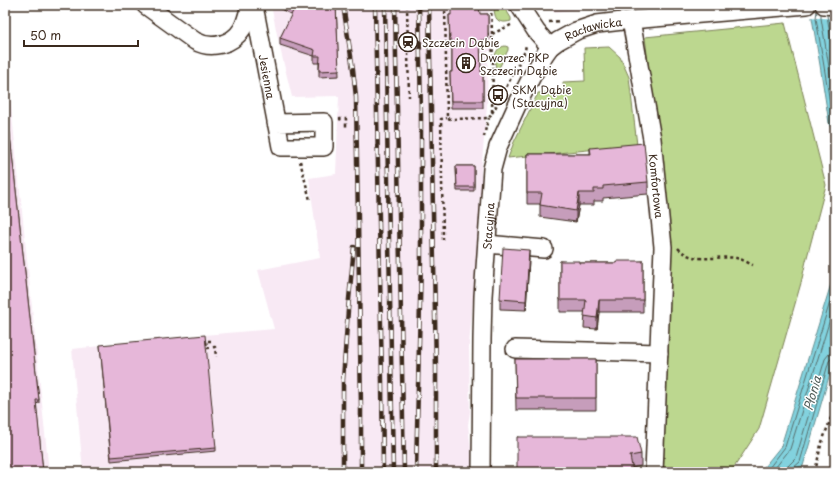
<svg xmlns="http://www.w3.org/2000/svg" width="840" height="477" viewBox="0 0 840 477" font-family="'Playpen Sans',sans-serif">
  <style>
    .built { fill: #f8e9f4 }
    .green { fill: #bcd78f; stroke: #7c8056 }
    .water { fill: #82d2de; stroke: #668f91 }
    .pier { fill: #fff }
    .lines { fill: none; stroke-linecap: round; stroke-linejoin: round }
    .shore { stroke: #576d6b; stroke-width: 1 }
    .minor-casing { stroke: #3b2a1e; stroke-width: 20 }
    .path { stroke: #3b2a1e; stroke-width: 2.5; stroke-dasharray: 3 3; stroke-linecap: butt }
    .minor { stroke: #fff; stroke-width: 17 }
    .rail-casing { stroke: #3b2a1e; stroke-width: 4.5 }
    .rail { stroke: #fff; stroke-width: 3; stroke-dasharray: 9; stroke-linecap: butt }
    .wall { fill: #c69dbb; stroke: #3b2a1e }
    .shaded-wall { fill: #a18098; stroke: #3b2a1e }
    .building { fill: #e6b7d9; stroke: #3b2a1e }
    .labels { text-anchor: middle; dominant-baseline: central; stroke-width: 3; stroke-linejoin: round; paint-order: stroke }
    .street-label { font-size: 11px; fill: #3b2a1e; stroke: #fff }
    .poi-label { font-size: 11px; fill: #3b2a1e; stroke: #fff; text-anchor: start }
    .water-label { font-size: 12px; font-style: italic; fill: #505c58; stroke: #fff }
  </style>
  <rect width="100%" height="100%" fill="#fff"/>
  <filter id="ink" filterUnits="userSpaceOnUse"><feTurbulence type="fractalNoise" baseFrequency=".025" numOctaves="2"/><feDisplacementMap in="SourceGraphic" scale="8" xChannelSelector="R" yChannelSelector="G"/><feConvolveMatrix kernelMatrix="1 2 1 2 8 2 1 2 1" color-interpolation-filters="sRGB"/></filter>
  <g filter="url(#ink)">
    <g class="built">
      <path d="M271,5H488L489,17L491,18L492,51H488L487,106L481,172V194L479,200L481,213L480,229L476,267L469,345L470,412L468,425L471,450V472H313L312,468L283,471V472H83L72,349L204,335L274,329L258,270L320,258L309,178L336,174L339,96L292,97L279,44Z"/>
      <path d="M552,5H626L553,12Z"/>
      <path d="M5,49L22,211L49,472H5Z"/>
    </g>
    <g class="green">
      <path d="M494,5H503L511,18V21C496,25 494,17 494,5Z"/>
      <path d="M785,23L826,185L806,261L801,283L759,429L731,472H659L658,146L645,37Z"/>
      <path d="M505,46L508,47V50L499,68H496C494,58 494,48 505,46Z"/>
      <path d="M609,47L620,57L629,77L637,145L508,158L514,142L538,93L564,92L563,82L585,81L584,48Z"/>
    </g>
    <g class="water">
      <path d="M813,5H834L833,19L835,30V138L829,123L820,65L812,18Z"/>
      <path d="M835,271V356L803,466L799,467L794,472H760L781,446Z"/>
    </g>
    <path class="pier" d="M811,5H835V19L810,17Z"/>
    <g class="lines">
      <g class="shore">
        <path d="M817,11L816,18L833,121L835,127"/>
        <path d="M821,14V18L835,104"/>
        <path d="M827,15L835,67"/>
        <path d="M766,472L785,447L835,286"/>
        <path d="M772,472L790,449L835,303"/>
        <path d="M787,472L788,466L796,458L825,359L829,354L835,353"/>
        <path d="M792,472L793,468L800,462L829,361L831,359L835,358"/>
      </g>
      <defs>
        <g id="minor">
          <path d="M145,5L195,41C211,50 232,45 242,29C246,22 248,13 250,5"/>
          <path id="s1" d="M253,5L256,16L281,147H324V122L276,123"/>
          <path d="M519,5L536,31L550,47"/>
          <path d="M824,5L835,6"/>
          <path id="s2" d="M631,20L652,139L663,247L654,472"/>
          <path d="M487,244L544,249"/>
          <path d="M515,349L659,353"/>
          <path id="s3" d="M481,472L482,339L483,296L492,169L498,147L519,101L531,78L545,54L550,47L558,41L576,31L597,24L631,20L807,5"/>
        </g>
      </defs>
      <use href="#minor" class="minor-casing"/>
      <g class="path">
        <path d="M407,5L409,97"/>
        <path d="M445,5L447,118L451,119L489,118L492,113L493,62L491,5"/>
        <path d="M549,22L560,21"/>
        <path d="M486,34H492L513,24"/>
        <path d="M492,113L498,103L525,51L526,44"/>
        <path d="M341,120L340,119H346V127"/>
        <path d="M484,137L486,127L489,118"/>
        <path d="M300,161L310,200"/>
        <path d="M443,240L441,119L447,118"/>
        <path d="M678,248C693,265 717,255 736,258C742,259 748,263 753,265"/>
        <path d="M211,341H206L207,348L215,347L216,357"/>
        <path d="M815,472L821,445L835,407"/>
      </g>
      <use href="#minor" class="minor"/>
      <defs>
        <g id="rail">
          <path d="M343,5L353,69L356,97L361,407V472"/>
          <path d="M375,5L382,382L383,472"/>
          <path d="M385,5L393,472"/>
          <path d="M395,5L404,472"/>
          <path d="M429,5L436,367V472"/>
          <path d="M343,472V380L348,310L354,247"/>
          <path d="M416,472L421,260V116L419,5"/>
        </g>
      </defs>
      <use href="#rail" class="rail-casing"/>
      <use href="#rail" class="rail"/>
    </g>
    <g class="wall">
      <path d="M275,5H336L339,76L319,77V63H314V56L280,45V38L292,15L275,6Z"/>
      <path d="M488,14V46L480,47L481,72H483V108H451L450,72H452V47H450L449,15Z"/>
      <path d="M5,90L39,400V403L36,404L43,472H8L5,449Z"/>
      <path d="M590,148L648,182V194L603,198V201H594V205H579L576,222L540,217V204H527V154H590Z"/>
      <path d="M456,166H474V191H457Z"/>
      <path d="M529,259L526,310L500,309V299Z"/>
      <path d="M560,261L579,263H617L643,261V312H599L597,329L584,328L585,312H560Z"/>
      <path d="M100,345L216,448V451L111,461Z"/>
      <path d="M515,359H596V410H516Z"/>
      <path d="M517,437L641,454V466L632,468Z"/>
    </g>
    <g class="shaded-wall">
      <path d="M579,193V205L576,222V211Z"/>
      <path d="M529,250V259L526,310V301Z"/>
      <path d="M599,300V312L597,329V318Z"/>
    </g>
    <g class="building">
      <path d="M286,5H336L339,70L319,71L320,56H314L315,50L280,38L294,9Z"/>
      <path d="M451,5H479L480,14H488V40H480L481,72H483V101H451L450,72H452V40H450L449,15H451Z"/>
      <path d="M5,90L39,400H36L43,472H8L5,445Z"/>
      <path d="M644,143L648,182L603,186V189H594V193H579L576,211L540,205L542,193H527V154H591L590,148Z"/>
      <path d="M456,166H474V187H457Z"/>
      <path d="M503,248L529,250L526,301L500,299Z"/>
      <path d="M560,261H579V263H617V261H643V300H599L597,318L584,316L586,300H560Z"/>
      <path d="M205,335L216,448L111,457L100,345Z"/>
      <path d="M515,359H596V398H516Z"/>
      <path d="M517,437H637L641,454L630,456L633,472H517Z"/>
    </g>
  </g>
  <defs>
    <symbol id="station-ring" viewBox="-11 -11 22 22"><circle r="9.5" fill="#fff" stroke="#3b2a1e" stroke-width="1.5"/><path d="M-3-6H3Q5-6 5-4V2Q5 4 3 4L4.5 6H3L1.5 4h-3L-3 6H-4.5L-3 4Q-5 4-5 2V-4Q-5-6-3-6ZM-3.5-4v3h7v-3ZM-3.5 1v1.5H-2V1ZM2 1v1.5H3.5V1Z" fill="#3b2a1e"/></symbol>
    <symbol id="building-ring" viewBox="-11 -11 22 22"><circle r="9.5" fill="#fff" stroke="#3b2a1e" stroke-width="1.5"/><path d="M-4-6H4V6H1V3H-1V6H-4ZM-2.5-4.3h1.7v1.8h-1.7ZM.8-4.3h1.7v1.8H.8ZM-2.5-1h1.7V.8h-1.7ZM.8-1h1.7V.8H.8Z" fill="#3b2a1e"/></symbol>
    <symbol id="bus-ring" viewBox="-11 -11 22 22"><circle r="9.5" fill="#fff" stroke="#3b2a1e" stroke-width="1.5"/><path d="M-5-6H5V4H4V6H2V4H-2V6H-4V4H-5ZM-3.5-4V0h7V-4ZM-3.5 1.2v1.5H-2V1.2ZM2 1.2v1.5H3.5V1.2Z" fill="#3b2a1e"/></symbol>
  </defs>
  <g fill-rule="evenodd">
    <use href="#station-ring" x="397" y="31" width="22" height="22"/>
    <use href="#building-ring" x="455" y="52" width="22" height="22"/>
    <use href="#bus-ring" x="487" y="84" width="22" height="22"/>
  </g>
  <g class="labels">
    <g class="street-label">
      <text stroke="none"><textPath href="#s3" startOffset="487">Racławicka</textPath></text>
      <text stroke="none"><textPath href="#s1" startOffset="73">Jesienna</textPath></text>
      <text stroke="none"><textPath href="#s2" startOffset="168">Komfortowa</textPath></text>
      <text stroke="none"><textPath href="#s3" startOffset="246">Stacyjna</textPath></text>
    </g>
    <g class="poi-label">
      <text x="422" y="42">Szczecin Dąbie</text>
      <text x="480" y="57">Dworzec PKP<tspan x="480" dy="13">Szczecin Dąbie</tspan></text>
      <text x="512" y="89">SKM Dąbie<tspan x="512" dy="13">(Stacyjna)</tspan></text>
    </g>
    <g class="water-label">
      <text transform="translate(812 393) rotate(-74)">Płonia</text>
    </g>
  </g>
  <rect width="840" height="477" fill="none" stroke="#fff" stroke-width="20"/>
  <rect x="10" y="10" width="820" height="457" fill="none" stroke="#3b2a1e" stroke-width="1.5" filter="url(#ink)"/>
  <path d="M24 40v6h114v-6" fill="none" stroke="#3b2a1e" stroke-width="2"/>
  <text x="30" y="40" font-size="12" fill="#3b2a1e" stroke="#ffffff" stroke-width="3" paint-order="stroke">50 m</text>
</svg>
